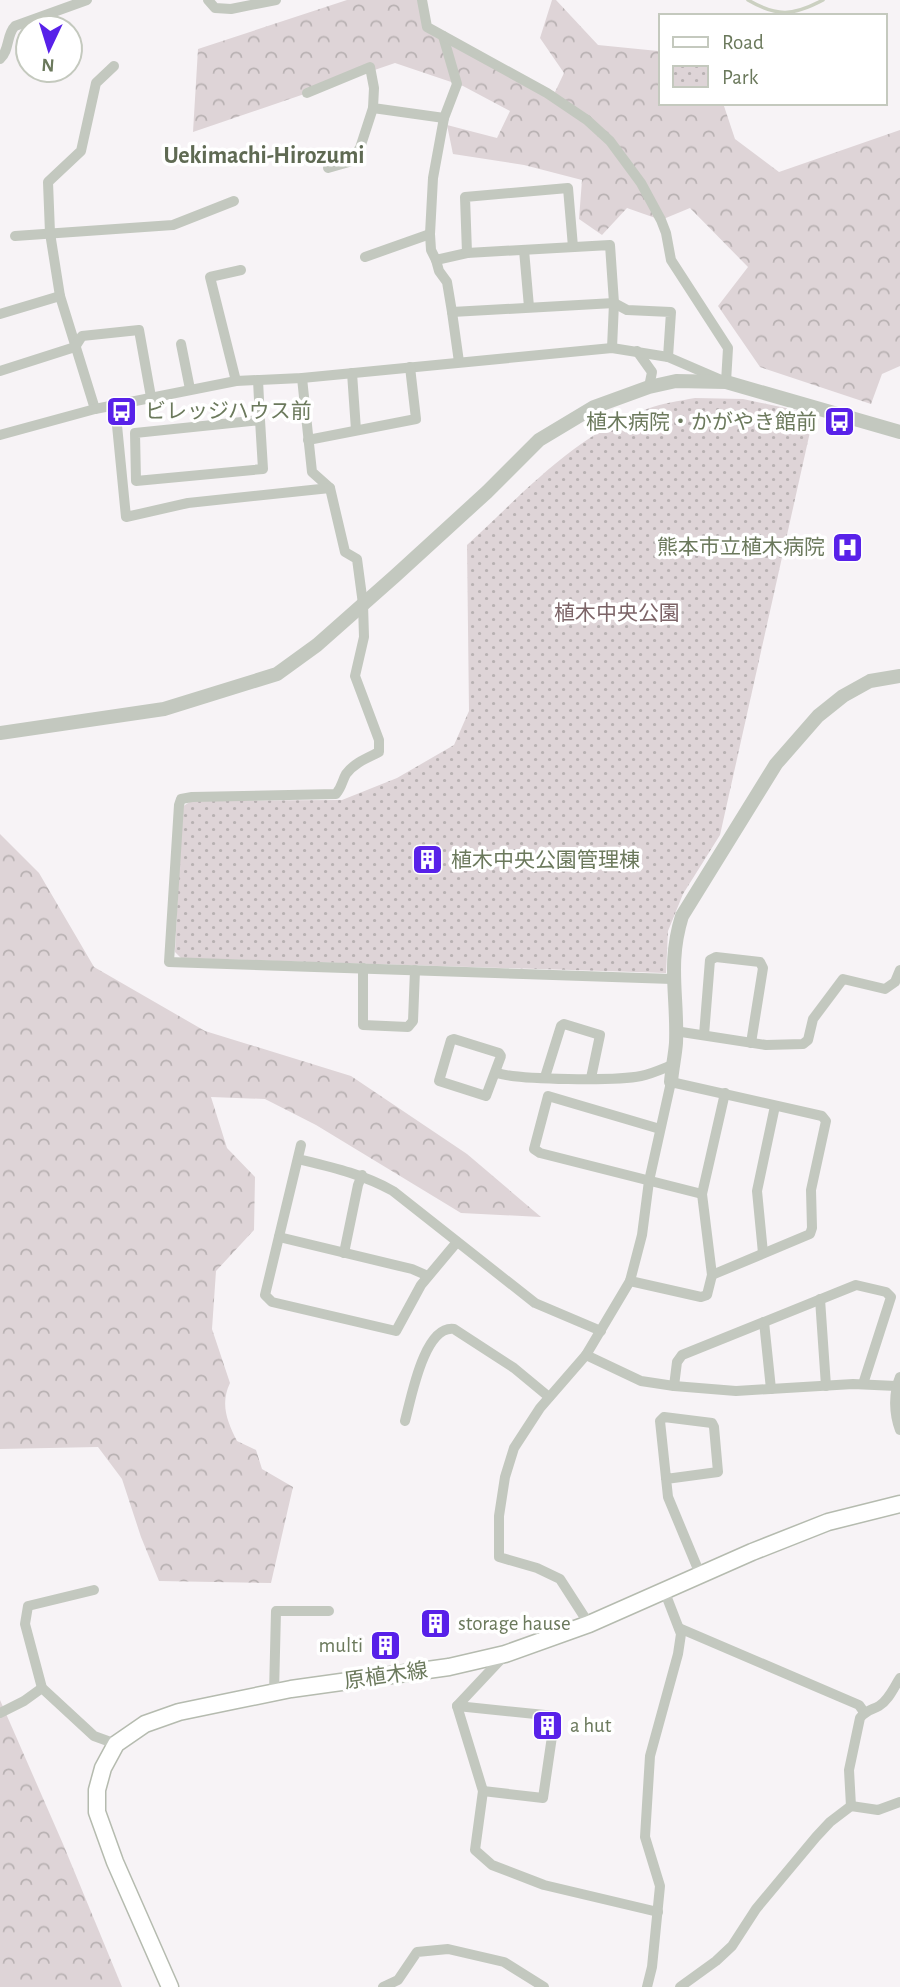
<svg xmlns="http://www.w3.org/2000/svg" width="900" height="1987" viewBox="0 0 900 1987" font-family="'Alegreya Sans','Noto Sans JP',sans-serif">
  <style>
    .forest { fill: url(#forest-crowns) }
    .park { fill: url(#park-dots) }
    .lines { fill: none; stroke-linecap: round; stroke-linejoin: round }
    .stream { stroke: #cbd0c1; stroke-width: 3.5 }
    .secondary-casing { stroke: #b5bbaf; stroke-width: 19 }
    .minor { stroke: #c3c8bf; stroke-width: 10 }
    .tertiary { stroke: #c3c8bf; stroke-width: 14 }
    .secondary { stroke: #fff; stroke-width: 16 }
    .labels { text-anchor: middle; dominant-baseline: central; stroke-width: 7; stroke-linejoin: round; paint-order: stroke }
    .poi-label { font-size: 21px; fill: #6b795c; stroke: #fff; text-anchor: start }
    .park-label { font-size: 21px; fill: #7c6467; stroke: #fff }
    .street-label { font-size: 21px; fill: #6b795c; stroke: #fff }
    .quarter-label { font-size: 24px; font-weight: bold; fill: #5f6a53; stroke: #fff }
  </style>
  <defs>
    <pattern id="forest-crowns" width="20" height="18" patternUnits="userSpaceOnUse" patternTransform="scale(1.75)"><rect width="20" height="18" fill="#ded4d7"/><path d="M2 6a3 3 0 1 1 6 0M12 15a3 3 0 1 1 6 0" fill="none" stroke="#b8b1b2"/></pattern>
    <pattern id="park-dots" width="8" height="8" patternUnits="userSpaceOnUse" patternTransform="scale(1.75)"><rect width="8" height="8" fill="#ded4d7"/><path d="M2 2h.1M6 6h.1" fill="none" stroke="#b8b1b2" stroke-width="1.8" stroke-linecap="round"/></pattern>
  </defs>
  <rect width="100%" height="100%" fill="#f7f3f6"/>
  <g class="forest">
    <path d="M347,0H417L430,25L466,51L555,92L564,73L540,38L552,0H556L598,45L658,51L660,66V103H723L735,139L779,172L900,130V366L882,374L871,404L760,367L718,306L748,267L690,208L661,220L627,208L602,235L579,219L582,180L524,165L453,154L447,125L497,138L510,111L463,86L395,63L193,132L198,49Z"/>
    <path d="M0,834L39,873L94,967L205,1031L351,1076L467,1154L541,1217L461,1213L316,1125L265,1099L211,1097L227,1148L255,1177L254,1230L216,1271L212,1329L230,1383C220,1404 227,1421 237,1441L256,1450L262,1469L293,1487L271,1583L159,1581L141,1537L122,1479L98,1447L0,1449Z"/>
    <path d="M0,1700L63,1844L122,1987H0Z"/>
  </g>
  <path class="park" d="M695,398L743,399L814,414L720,835L683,894L668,931L666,973L181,958L175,952L182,807L191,801L342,800L397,778L454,745L469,711L467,545C522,495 575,434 647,409C662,403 679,401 695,398Z"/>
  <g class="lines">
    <path class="stream" d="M748,0C777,17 793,16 823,0"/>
    <defs>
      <path id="secondary" d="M170,1987L115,1862L97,1812V1790L103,1768L116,1744L145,1724L179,1712L237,1700L291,1689L449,1667L505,1654L589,1624L752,1552L828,1522L900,1504"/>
    </defs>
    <use href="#secondary" class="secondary-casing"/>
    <g class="minor">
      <path d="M208,0L215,8L231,9L276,0"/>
      <path d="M443,36L457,84L444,118L433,178L430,234L431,250L436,260L467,253L610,245L614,303L612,348"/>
      <path d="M0,59C10,50 6,35 15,26L87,0"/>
      <path d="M307,93L370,67L374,88L373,108L444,118"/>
      <path d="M328,168L349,162L360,148L373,108"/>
      <path d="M15,236L173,225L234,201"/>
      <path d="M524,250L529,307"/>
      <path d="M467,253L465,197L568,188L573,247"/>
      <path d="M365,257L430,234"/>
      <path d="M436,260L439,271L447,282L452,312L614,303L627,310L671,312L668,357"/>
      <path d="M60,296L50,233L48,182L81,151L96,83L114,66"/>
      <path d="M452,312L459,362"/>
      <path d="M0,314L60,296L95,409"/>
      <path d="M181,344L190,389"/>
      <path d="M637,351L652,372L649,387"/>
      <path d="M0,371L75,347L82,336L139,330L151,397"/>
      <path d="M352,373L356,430"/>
      <path d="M302,378L312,472L330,488L345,552L357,559L363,604L364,637L355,676L379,740V752C367,758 354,763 346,774C342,781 342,787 336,794L192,797L181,799L179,805L169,962L672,979"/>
      <path d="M258,380L260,420L135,433L136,481L263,469L260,420"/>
      <path d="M236,381L210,277L241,270"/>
      <path d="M115,405L126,517L188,503L330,488"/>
      <path d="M0,435L95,409L236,381L302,378L612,348L668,357L726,382L728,348L671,260L666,233L661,220L641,183L610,141L587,120L547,93L427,27L422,0"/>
      <path d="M308,440L416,419L410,367"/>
      <path d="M363,968V1025L408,1027L413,1021L415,970"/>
      <path d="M675,1031L766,1045L803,1044L808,1040L813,1019L843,979L885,989L895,982L900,970"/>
      <path d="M704,1035L710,960L716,957L760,962L763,968L751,1043"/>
      <path d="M454,1039L499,1053L501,1056L486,1096L439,1081L451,1040Z"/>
      <path d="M497,1073C519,1080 617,1081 641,1076C651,1074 662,1069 672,1065"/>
      <path d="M545,1077L561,1026L564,1024L600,1035L591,1078"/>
      <path d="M660,1129L548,1096L534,1149L540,1153L702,1194"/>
      <path d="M301,1145L265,1295L272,1302L396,1331L421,1285L457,1242"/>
      <path d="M298,1159C331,1167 363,1174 393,1191L535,1303L601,1331"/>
      <path d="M279,1237L412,1269L428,1276"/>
      <path d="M344,1253L358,1185L362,1175"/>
      <path d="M763,1253L757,1191L775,1106"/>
      <path d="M630,1281L701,1297L707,1295L712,1275L702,1194L725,1093"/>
      <path d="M820,1299L826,1386"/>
      <path d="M764,1322L771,1389"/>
      <path d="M586,1355L641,1381L674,1386L736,1391L853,1384L896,1386"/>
      <path d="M900,1377C893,1394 894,1414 900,1430"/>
      <path d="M674,1386L677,1362L682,1355L856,1285L886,1292L891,1297L863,1384"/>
      <path d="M405,1421C411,1399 424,1325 454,1329L514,1368L549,1397"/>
      <path d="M666,1479L718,1472L714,1427L712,1423L664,1417L660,1421L668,1497L700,1574"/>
      <path d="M94,1590L28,1606L25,1624L42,1688L94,1736L116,1744"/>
      <path d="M589,1624L560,1579L537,1568L499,1557V1516L505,1477L514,1448L540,1408L586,1355L630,1281L642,1235L649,1181L671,1082L822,1116L826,1121L811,1190L812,1228L810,1234L712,1275"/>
      <path d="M679,1628L859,1705L864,1712"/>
      <path d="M504,1656L457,1706L483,1791L475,1850L492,1865L544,1885L658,1912"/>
      <path d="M274,1693L276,1611H329"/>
      <path d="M457,1706L555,1716L543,1798L483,1791"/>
      <path d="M0,1713L24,1701L42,1688"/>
      <path d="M851,1806L849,1770L860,1718C866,1710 872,1710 879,1706C889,1700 894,1687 900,1678"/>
      <path d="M383,1987L398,1980L417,1952L448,1949L504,1962L544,1987"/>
      <path d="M647,1987L652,1967L660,1886L645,1837L650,1756L678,1654L681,1634L664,1590"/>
      <path d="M680,1987L716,1961L732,1946L756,1909L816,1837L830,1822L851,1806L878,1810L900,1802"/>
    </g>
    <g class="tertiary">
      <path d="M0,733L164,709L277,674L317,645L395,576L487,492L539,440L594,407L649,387L676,381L726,382L900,432"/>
      <path d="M671,1082C672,1069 675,1056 676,1043C678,997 667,964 682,916L776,764L818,716L843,696L870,681L900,676"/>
    </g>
    <use href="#secondary" class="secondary"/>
  </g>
  <defs>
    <symbol id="bus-square" viewBox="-11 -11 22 22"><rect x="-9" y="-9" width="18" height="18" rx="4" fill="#5821e9" stroke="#fff"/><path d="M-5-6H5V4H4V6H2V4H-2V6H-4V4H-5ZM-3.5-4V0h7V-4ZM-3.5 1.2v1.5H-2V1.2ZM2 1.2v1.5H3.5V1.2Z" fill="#fff"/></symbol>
    <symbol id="hospital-square" viewBox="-11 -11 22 22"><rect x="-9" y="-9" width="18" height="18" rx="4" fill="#5821e9" stroke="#fff"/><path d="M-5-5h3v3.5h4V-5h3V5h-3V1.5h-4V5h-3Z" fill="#fff"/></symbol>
    <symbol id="building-square" viewBox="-11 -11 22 22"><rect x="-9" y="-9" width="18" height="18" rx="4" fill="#5821e9" stroke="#fff"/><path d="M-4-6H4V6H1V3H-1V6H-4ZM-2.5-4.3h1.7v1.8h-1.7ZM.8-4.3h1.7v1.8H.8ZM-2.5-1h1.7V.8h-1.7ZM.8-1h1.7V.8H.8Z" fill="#fff"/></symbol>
  </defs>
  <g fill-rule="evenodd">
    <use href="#bus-square" x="104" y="394" width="35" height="35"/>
    <use href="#bus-square" x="822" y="404" width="35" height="35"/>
    <use href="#hospital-square" x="830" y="530" width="35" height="35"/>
    <use href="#building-square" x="410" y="842" width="35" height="35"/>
    <use href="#building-square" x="418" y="1606" width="35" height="35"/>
    <use href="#building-square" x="368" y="1628" width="35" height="35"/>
    <use href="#building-square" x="530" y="1708" width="35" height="35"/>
  </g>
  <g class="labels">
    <g class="poi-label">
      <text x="145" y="411">ビレッジハウス前</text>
      <text x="817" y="422" text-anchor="end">植木病院・かがやき館前</text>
      <text x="825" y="547" text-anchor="end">熊本市立植木病院</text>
      <text x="451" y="860">植木中央公園管理棟</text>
      <text x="458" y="1623">storage hause</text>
      <text x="363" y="1645" text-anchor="end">multi</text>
      <text x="570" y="1725">a hut</text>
    </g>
    <g class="park-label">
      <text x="617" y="613">植木中央公園</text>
    </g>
    <g class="street-label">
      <text transform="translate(386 1676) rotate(-8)">原植木線</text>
    </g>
    <g class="quarter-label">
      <text x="264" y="156">Uekimachi-Hirozumi</text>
    </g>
  </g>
  <rect x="659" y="14" width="228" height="91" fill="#ffffff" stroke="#c4c9be" stroke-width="2"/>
  <rect x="673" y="37" width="35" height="10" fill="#ffffff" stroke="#c4c9be" stroke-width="2"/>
  <text x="722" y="49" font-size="21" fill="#6b795c">Road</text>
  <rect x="673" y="66" width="35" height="21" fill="url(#park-dots)" stroke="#c4c9be" stroke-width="2"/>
  <text x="722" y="84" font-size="21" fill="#6b795c">Park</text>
  <g transform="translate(49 49) rotate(184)"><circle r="33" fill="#ffffff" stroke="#c4c9be" stroke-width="2"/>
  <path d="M0-5L12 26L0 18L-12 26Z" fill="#5821e9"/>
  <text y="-10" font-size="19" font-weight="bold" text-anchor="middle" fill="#6b795c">N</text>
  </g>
</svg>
